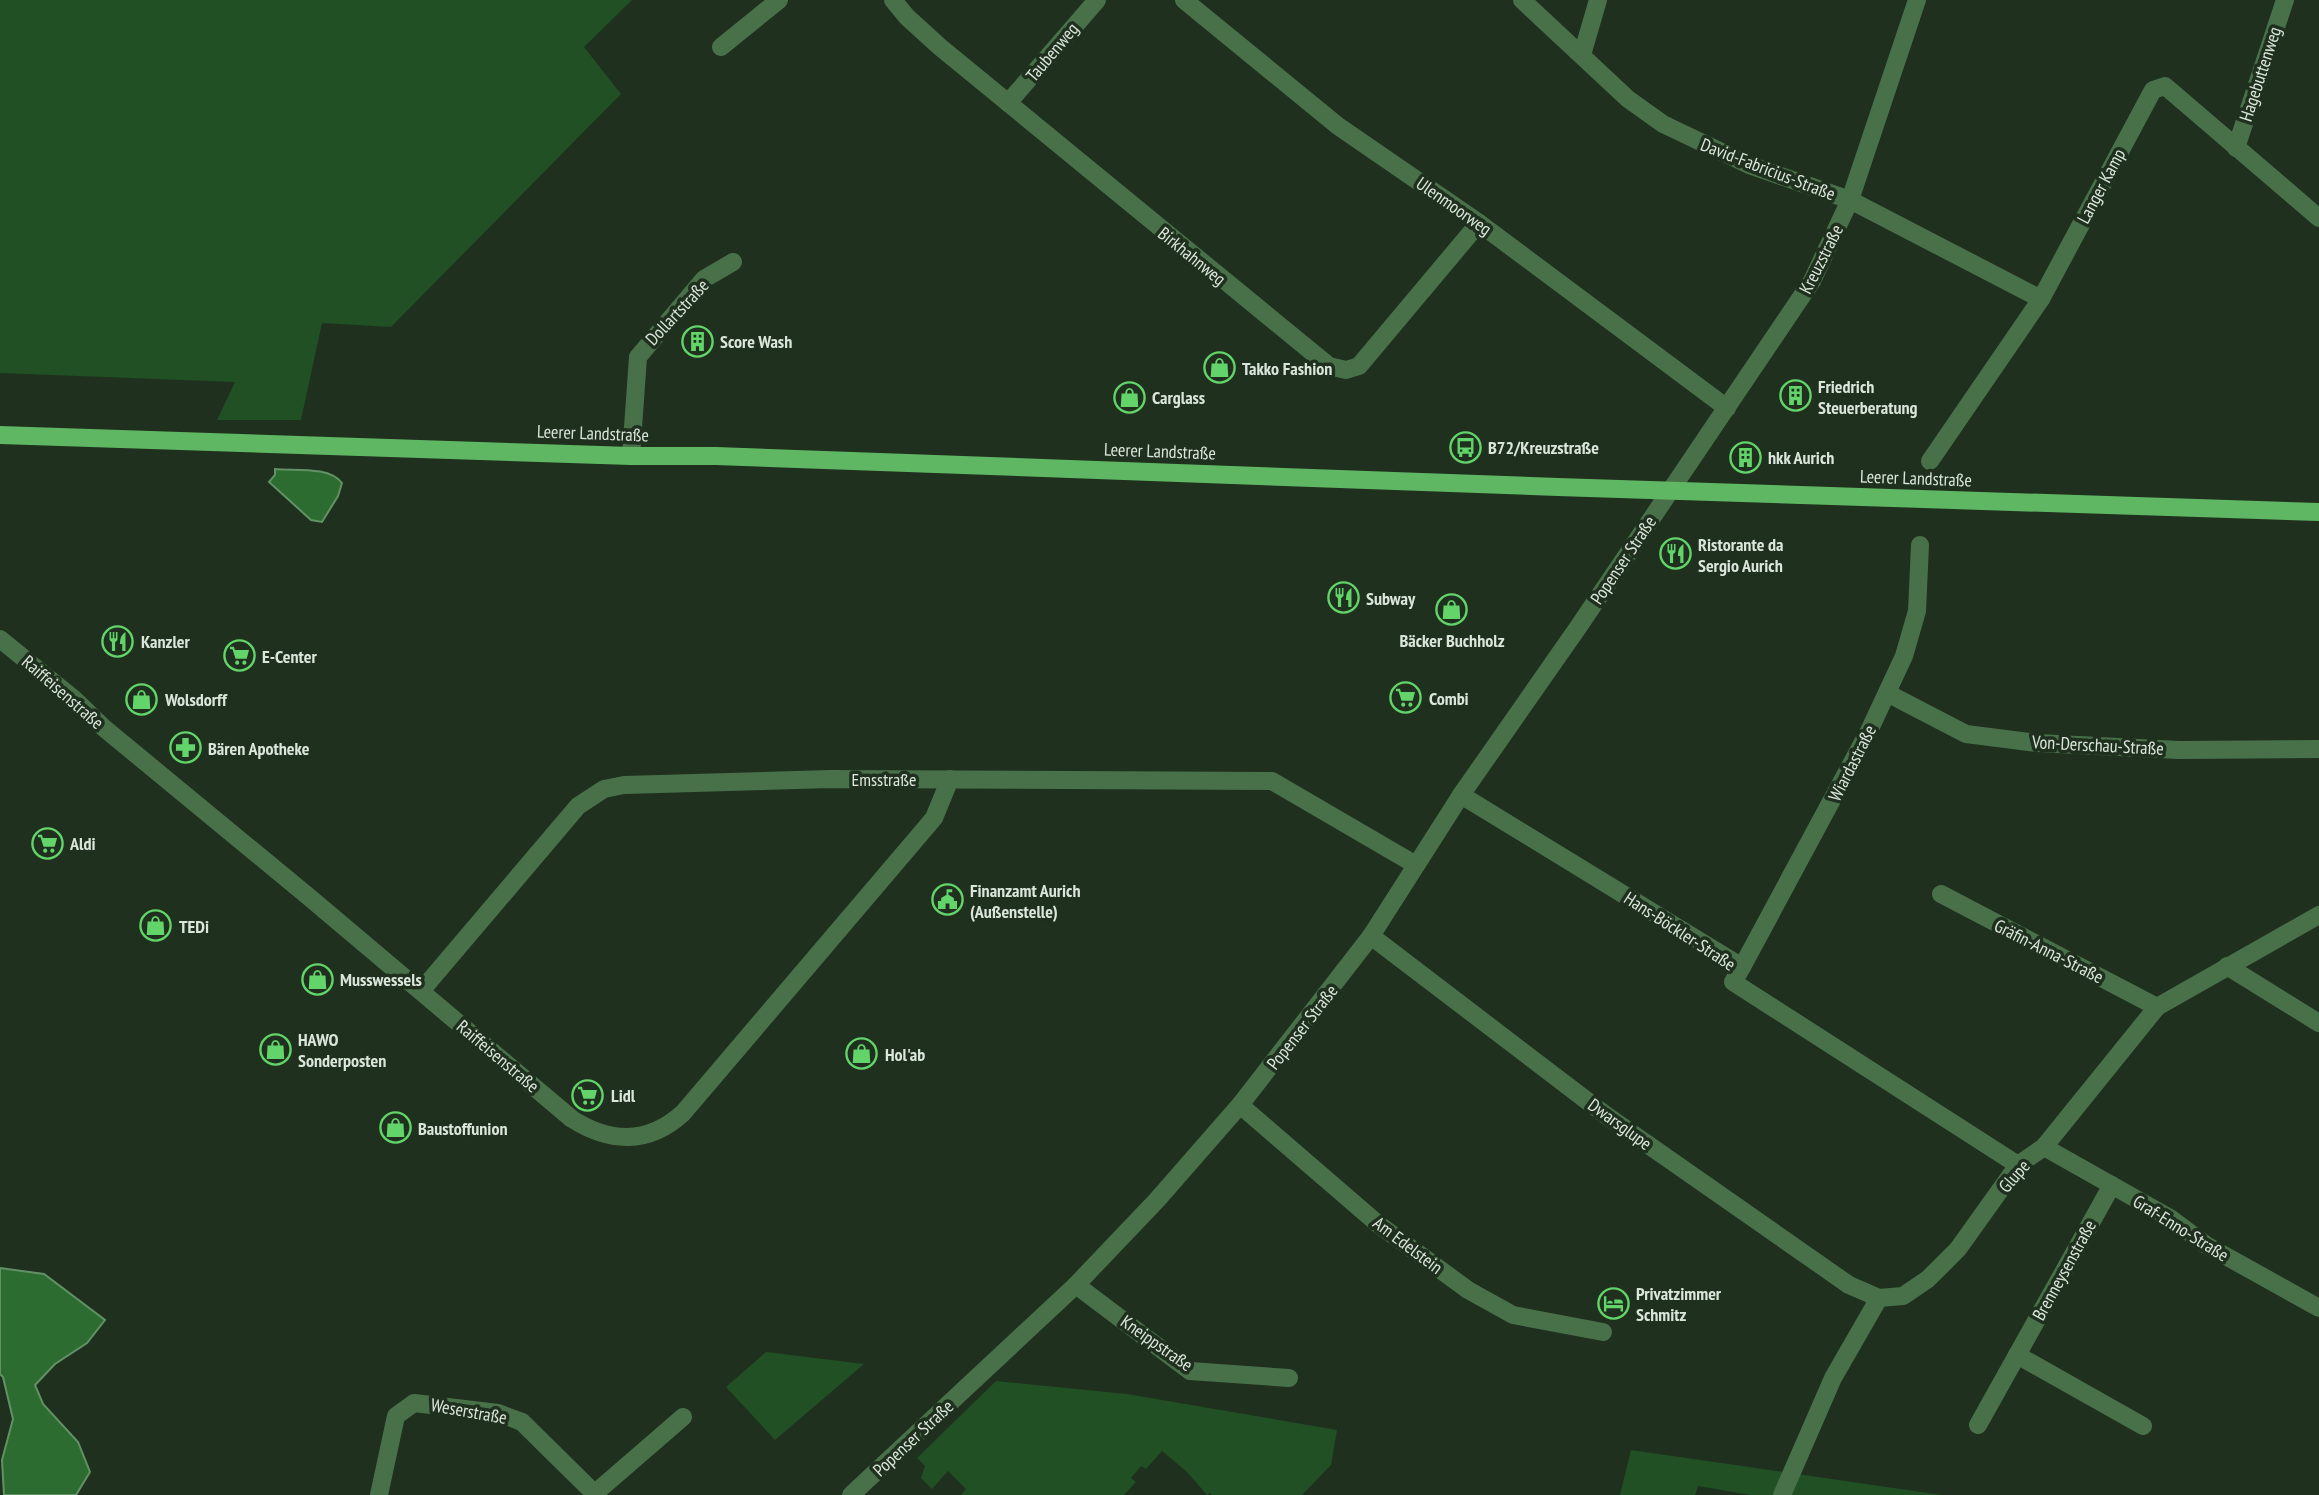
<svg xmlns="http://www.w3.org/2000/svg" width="2319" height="1495" viewBox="0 0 2319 1495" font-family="'PT Sans Narrow',sans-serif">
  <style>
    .green { fill: #205023 }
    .water { fill: #2d6c31; stroke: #619164; stroke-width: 2 }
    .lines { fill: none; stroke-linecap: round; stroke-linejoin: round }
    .minor { stroke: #497149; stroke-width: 18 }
    .primary { stroke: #5fb763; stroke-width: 18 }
    .labels { text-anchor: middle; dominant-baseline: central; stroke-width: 7; stroke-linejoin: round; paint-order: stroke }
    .street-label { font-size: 18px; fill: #dbe6db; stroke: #1f301f }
    .poi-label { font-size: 18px; font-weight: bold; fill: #dbe6db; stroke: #1f301f; text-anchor: start }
  </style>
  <rect width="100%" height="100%" fill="#1f301f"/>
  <g class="green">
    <path d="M0,0H632L584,47L621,94L391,327L322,323L301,420H217L235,382L0,373Z"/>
    <path d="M766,1352L864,1364L775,1440L726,1387Z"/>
    <path d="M996,1381L1127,1394L1337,1430L1331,1465L1302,1495H1212L1210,1493L1207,1495L1187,1472L1162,1451L1146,1469L1141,1466L1131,1478L1136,1482L1124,1495H961L966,1489L948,1471L932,1489L921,1478L925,1466L917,1458Z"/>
    <path d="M1631,1450L1942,1495H1751L1698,1486L1695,1495H1620Z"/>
  </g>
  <g class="water">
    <path d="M275,469C295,471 329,466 342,483L338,496L322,522L311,520L269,482L275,475Z"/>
    <path d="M0,1268L44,1274L105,1320L87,1343L55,1364L35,1385L43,1404L78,1442L90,1472L76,1495H4L2,1460L13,1419L3,1377L0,1374Z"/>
  </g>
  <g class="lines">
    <g class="minor">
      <path d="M893,0L907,17L940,47L1329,366L1346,370L1359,366L1479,223"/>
      <path d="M1184,0L1338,126L1479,223L1727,408"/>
      <path d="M1522,0L1628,99L1663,124L1749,165L1850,200L2041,299"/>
      <path d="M721,47L779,0"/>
      <path d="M1582,55L1598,0"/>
      <path d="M1008,103L1097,0"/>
      <path d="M2236,148L2285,0"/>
      <path d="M631,456L638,357L704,279L733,262"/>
      <path d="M1930,461L2041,299L2153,90L2165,86L2319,218"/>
      <path d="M0,639L74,699L104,728L309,897L572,1119C610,1143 648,1145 683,1113L934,818L950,779"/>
      <path d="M1887,693L1966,734L2037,743L2179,750L2319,749"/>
      <path d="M1461,795L1742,967L1733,982L2018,1165"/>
      <path d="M1941,894L2157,1007"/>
      <path d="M1371,936L1607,1116L1849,1285L1879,1298"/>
      <path d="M2227,966L2319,1023"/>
      <path d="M1742,967L1869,731L1904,656L1917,611L1920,545"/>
      <path d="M421,991L578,806L604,789L624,785L830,779L1272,781L1416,865"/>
      <path d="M1240,1105L1378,1224L1468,1290L1513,1315L1603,1332"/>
      <path d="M2044,1147L2170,1218L2206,1245L2319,1308"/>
      <path d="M1076,1285L1190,1371L1289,1378"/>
      <path d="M2017,1355L2143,1426"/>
      <path d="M1978,1425L2112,1185"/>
      <path d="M594,1494L683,1417"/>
      <path d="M379,1495L396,1416L414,1403L498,1413L522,1422L596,1495"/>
      <path d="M851,1495L1076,1285L1157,1200L1240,1105L1371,936L1461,795L1579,626L1812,281L1850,200L1917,0"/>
      <path d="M1782,1495L1833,1378L1879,1298L1903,1296L1928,1279L1958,1249L2018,1165L2044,1147L2157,1007L2319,915"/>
    </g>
    <path class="primary" d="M0,435L631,456H716L1558,487L2319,512"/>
  </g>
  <defs>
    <symbol id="building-ring" viewBox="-11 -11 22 22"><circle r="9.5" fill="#1f301f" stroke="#62d469" stroke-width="1.5"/><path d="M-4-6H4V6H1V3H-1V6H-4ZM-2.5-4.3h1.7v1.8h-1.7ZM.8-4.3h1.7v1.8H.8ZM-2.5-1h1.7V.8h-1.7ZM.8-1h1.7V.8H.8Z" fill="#62d469"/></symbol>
    <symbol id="shop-ring" viewBox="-11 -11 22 22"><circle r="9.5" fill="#1f301f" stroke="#62d469" stroke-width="1.5"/><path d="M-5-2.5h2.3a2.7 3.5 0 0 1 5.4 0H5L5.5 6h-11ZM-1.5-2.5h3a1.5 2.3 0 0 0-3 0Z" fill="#62d469"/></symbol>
    <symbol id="bus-ring" viewBox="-11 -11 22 22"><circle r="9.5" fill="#1f301f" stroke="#62d469" stroke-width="1.5"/><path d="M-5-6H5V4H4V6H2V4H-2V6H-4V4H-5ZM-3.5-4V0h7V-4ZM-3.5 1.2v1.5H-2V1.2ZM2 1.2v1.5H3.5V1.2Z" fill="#62d469"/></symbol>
    <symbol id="restaurant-ring" viewBox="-11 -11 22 22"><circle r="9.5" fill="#1f301f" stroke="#62d469" stroke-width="1.5"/><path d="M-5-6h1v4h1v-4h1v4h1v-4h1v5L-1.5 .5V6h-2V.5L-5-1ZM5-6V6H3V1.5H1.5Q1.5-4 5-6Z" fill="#62d469"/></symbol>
    <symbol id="supermarket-ring" viewBox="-11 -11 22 22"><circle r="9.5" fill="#1f301f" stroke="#62d469" stroke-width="1.5"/><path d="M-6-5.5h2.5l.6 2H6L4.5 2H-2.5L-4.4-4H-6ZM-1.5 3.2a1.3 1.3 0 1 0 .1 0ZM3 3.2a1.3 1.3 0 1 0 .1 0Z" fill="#62d469"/></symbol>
    <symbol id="pharmacy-ring" viewBox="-11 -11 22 22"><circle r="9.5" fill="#1f301f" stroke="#62d469" stroke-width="1.5"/><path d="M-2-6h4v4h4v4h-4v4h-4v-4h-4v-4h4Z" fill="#62d469"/></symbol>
    <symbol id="civic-ring" viewBox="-11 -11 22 22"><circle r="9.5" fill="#1f301f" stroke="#62d469" stroke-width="1.5"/><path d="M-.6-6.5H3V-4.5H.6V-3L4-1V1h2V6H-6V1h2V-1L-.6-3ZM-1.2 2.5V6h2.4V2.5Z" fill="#62d469"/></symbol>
    <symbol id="hotel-ring" viewBox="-11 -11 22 22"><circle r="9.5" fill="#1f301f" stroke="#62d469" stroke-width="1.5"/><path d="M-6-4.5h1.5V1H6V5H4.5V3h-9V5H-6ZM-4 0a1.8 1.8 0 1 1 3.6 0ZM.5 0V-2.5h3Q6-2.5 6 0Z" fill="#62d469"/></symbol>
  </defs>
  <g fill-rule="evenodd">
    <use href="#building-ring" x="680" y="324" width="35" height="35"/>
    <use href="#shop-ring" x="1202" y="350" width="35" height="35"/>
    <use href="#building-ring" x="1778" y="378" width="35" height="35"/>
    <use href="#shop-ring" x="1112" y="380" width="35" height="35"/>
    <use href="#bus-ring" x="1448" y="430" width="35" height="35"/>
    <use href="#building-ring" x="1728" y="440" width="35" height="35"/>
    <use href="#restaurant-ring" x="1658" y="536" width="35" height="35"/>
    <use href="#restaurant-ring" x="1326" y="580" width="35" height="35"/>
    <use href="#shop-ring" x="1434" y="592" width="35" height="35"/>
    <use href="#restaurant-ring" x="100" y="624" width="35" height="35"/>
    <use href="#supermarket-ring" x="222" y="638" width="35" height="35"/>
    <use href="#supermarket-ring" x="1388" y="680" width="35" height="35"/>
    <use href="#shop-ring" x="124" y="682" width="35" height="35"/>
    <use href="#pharmacy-ring" x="168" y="730" width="35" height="35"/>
    <use href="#supermarket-ring" x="30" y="826" width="35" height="35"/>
    <use href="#civic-ring" x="930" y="882" width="35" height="35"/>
    <use href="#shop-ring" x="138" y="908" width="35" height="35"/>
    <use href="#shop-ring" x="300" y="962" width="35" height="35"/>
    <use href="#shop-ring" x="258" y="1032" width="35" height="35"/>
    <use href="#shop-ring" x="844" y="1036" width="35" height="35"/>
    <use href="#supermarket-ring" x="570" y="1078" width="35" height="35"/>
    <use href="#shop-ring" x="378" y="1110" width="35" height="35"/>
    <use href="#hotel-ring" x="1596" y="1286" width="35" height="35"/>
  </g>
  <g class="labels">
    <g class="street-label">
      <text transform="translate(1052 52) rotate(-50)">Taubenweg</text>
      <text transform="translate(2260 74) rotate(-72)">Hagebuttenweg</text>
      <text transform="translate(1768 169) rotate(21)">David-Fabricius-Straße</text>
      <text transform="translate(2101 186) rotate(-62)">Langer Kamp</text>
      <text transform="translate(1454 206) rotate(35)">Ulenmoorweg</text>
      <text transform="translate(1192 256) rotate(39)">Birkhahnweg</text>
      <text transform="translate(1821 259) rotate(-63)">Kreuzstraße</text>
      <text transform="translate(677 312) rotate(-47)">Dollartstraße</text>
      <text transform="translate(593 433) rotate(2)">Leerer Landstraße</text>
      <text transform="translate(1160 451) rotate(2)">Leerer Landstraße</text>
      <text transform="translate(1916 478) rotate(2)">Leerer Landstraße</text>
      <text transform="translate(1623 560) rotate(-56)">Popenser Straße</text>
      <text transform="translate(63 692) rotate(41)">Raiffeisenstraße</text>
      <text transform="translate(2098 745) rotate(3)">Von-Derschau-Straße</text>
      <text transform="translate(1852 763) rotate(-63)">Wiardastraße</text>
      <text x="884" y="779">Emsstraße</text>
      <text transform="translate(1680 931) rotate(33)">Hans-Böckler-Straße</text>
      <text transform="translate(2049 951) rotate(27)">Gräfin-Anna-Straße</text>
      <text transform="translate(1302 1027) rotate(-52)">Popenser Straße</text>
      <text transform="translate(498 1056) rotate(40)">Raiffeisenstraße</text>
      <text transform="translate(1620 1124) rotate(36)">Dwarsglupe</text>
      <text transform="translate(2014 1176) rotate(-49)">Glupe</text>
      <text transform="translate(2181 1228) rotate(32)">Graf-Enno-Straße</text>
      <text transform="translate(1408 1245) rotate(37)">Am Edelstein</text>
      <text transform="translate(2064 1270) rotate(-61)">Brenneysenstraße</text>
      <text transform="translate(1157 1343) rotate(35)">Kneippstraße</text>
      <text transform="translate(469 1411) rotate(10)">Weserstraße</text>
      <text transform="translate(913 1438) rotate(-43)">Popenser Straße</text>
    </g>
    <g class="poi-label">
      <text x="720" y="341">Score Wash</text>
      <text x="1242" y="368">Takko Fashion</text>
      <text x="1818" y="386">Friedrich<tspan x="1818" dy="21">Steuerberatung</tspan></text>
      <text x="1152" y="397">Carglass</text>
      <text x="1488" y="447">B72/Kreuzstraße</text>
      <text x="1768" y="457">hkk Aurich</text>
      <text x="1698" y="544">Ristorante da<tspan x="1698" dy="21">Sergio Aurich</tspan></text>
      <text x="1366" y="598">Subway</text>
      <text x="1452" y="640" text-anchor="middle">Bäcker Buchholz</text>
      <text x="141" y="641">Kanzler</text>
      <text x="262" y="656">E-Center</text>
      <text x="1429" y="698">Combi</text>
      <text x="165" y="699">Wolsdorff</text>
      <text x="208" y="748">Bären Apotheke</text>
      <text x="70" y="843">Aldi</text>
      <text x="970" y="890">Finanzamt Aurich<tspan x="970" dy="21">(Außenstelle)</tspan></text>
      <text x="179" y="926">TEDi</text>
      <text x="340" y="979">Musswessels</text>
      <text x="298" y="1039">HAWO<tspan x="298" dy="21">Sonderposten</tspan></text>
      <text x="885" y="1054">Hol'ab</text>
      <text x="611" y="1095">Lidl</text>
      <text x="418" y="1128">Baustoffunion</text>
      <text x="1636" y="1293">Privatzimmer<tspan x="1636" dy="21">Schmitz</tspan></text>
    </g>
  </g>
</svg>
